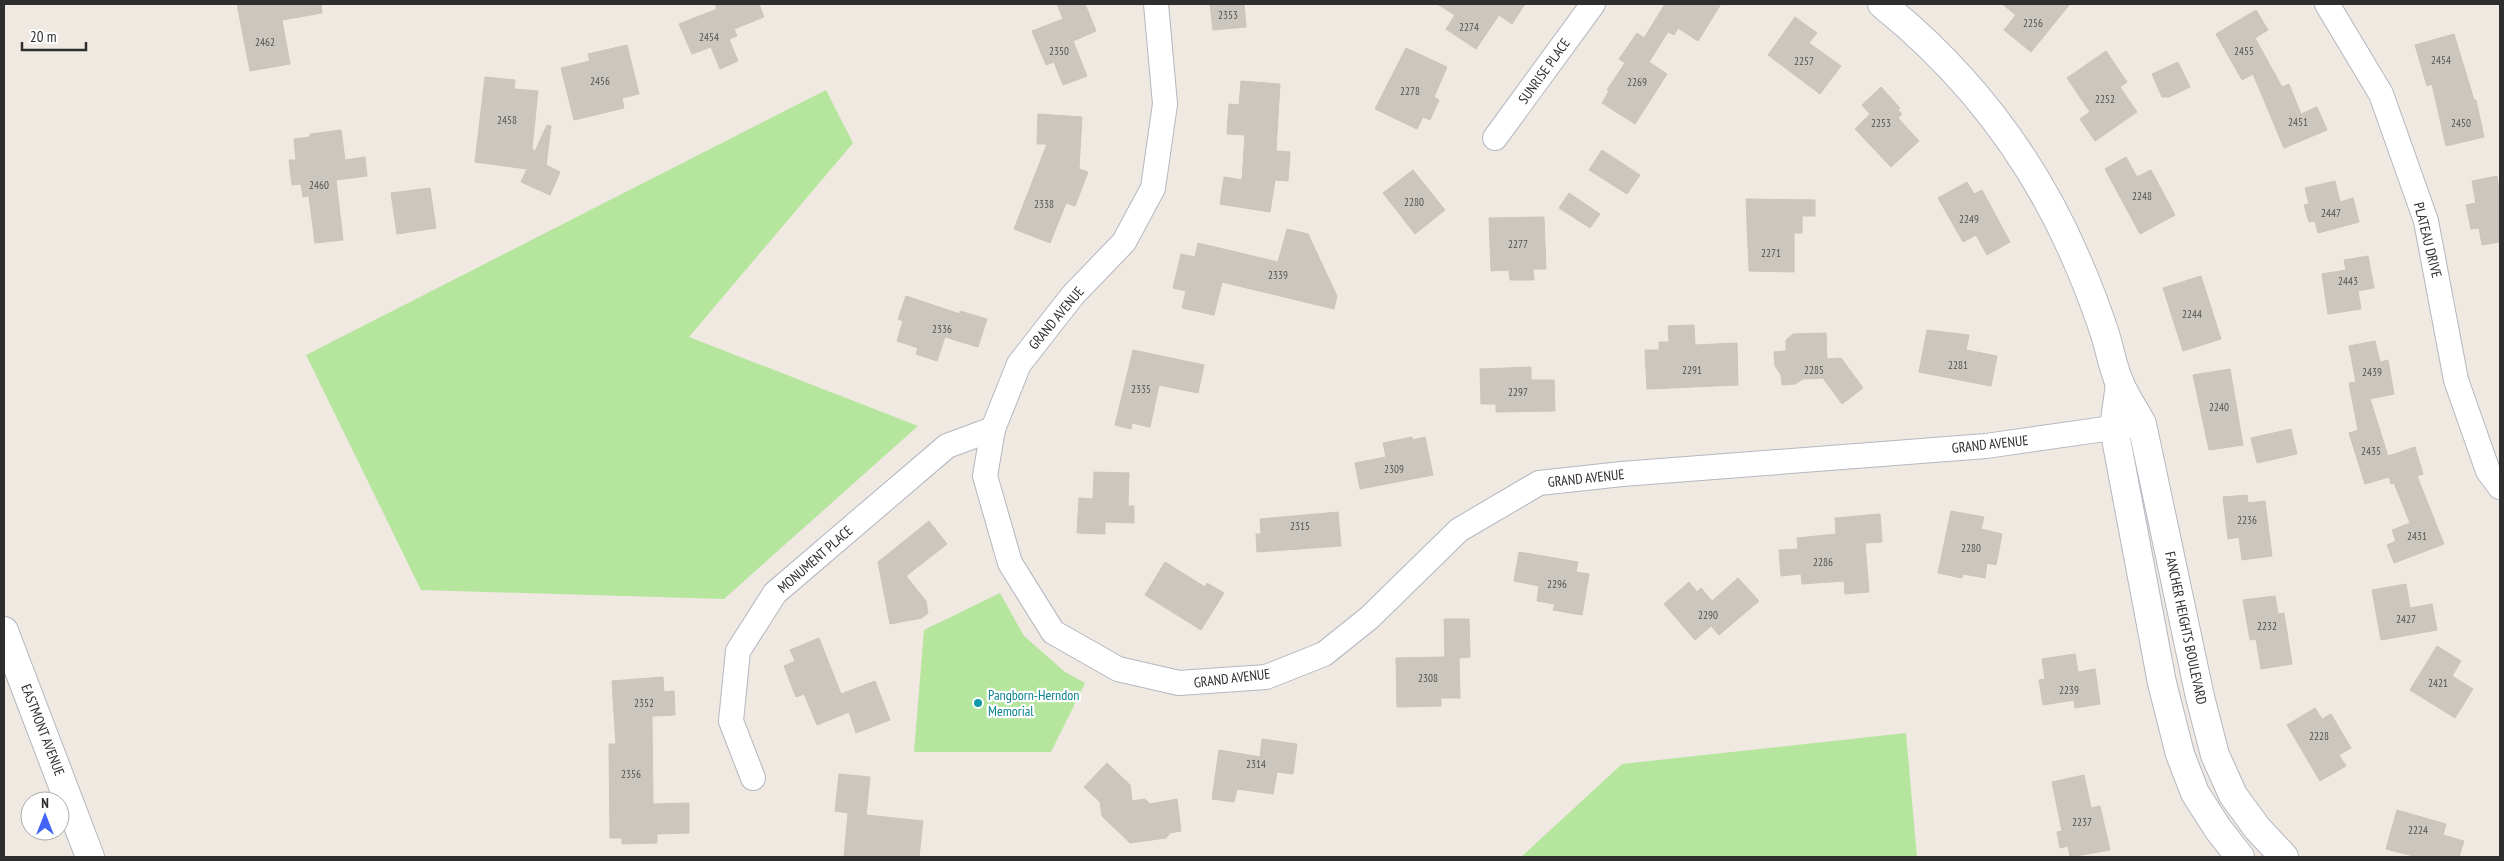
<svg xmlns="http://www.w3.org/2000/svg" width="2504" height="861" viewBox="0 0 2504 861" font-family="'PT Sans Narrow',sans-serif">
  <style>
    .green { fill: #b6e59e }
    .building { fill: #cbc7bf; stroke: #cbc5ba }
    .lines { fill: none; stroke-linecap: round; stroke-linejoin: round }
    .minor-casing { stroke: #b4b7c1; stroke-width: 26 }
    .tertiary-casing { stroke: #b4b7c1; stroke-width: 30 }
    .secondary-casing { stroke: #b4b7c1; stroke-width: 30 }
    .minor { stroke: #fff; stroke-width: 24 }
    .tertiary { stroke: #fff; stroke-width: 28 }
    .secondary { stroke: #fff; stroke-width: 28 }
    .culture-dot { fill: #0f9aa8; stroke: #fff; stroke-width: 2 }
    .labels { text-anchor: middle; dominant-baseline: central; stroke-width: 4.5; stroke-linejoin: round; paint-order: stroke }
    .number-label { font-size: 11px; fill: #555452 }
    .street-label { font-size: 14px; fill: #2e2e2e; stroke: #fff }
    .culture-label { font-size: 14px; fill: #0d838f; stroke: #fff; text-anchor: start }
  </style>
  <rect width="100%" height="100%" fill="#efe9e1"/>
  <g class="green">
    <path d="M826,90L853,143L689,337L918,426L724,599L421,590L306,355Z"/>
    <path d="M1000,593L1024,636L1065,672L1085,683L1051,752H914L924,630Z"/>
    <path d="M1906,733L1917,857H1521L1622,764Z"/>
  </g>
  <g class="building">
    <path d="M237,4H321L322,13L282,20L290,64L250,71Z"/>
    <path d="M715,4H759L764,17L734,29L737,36L729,39L738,61L720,69L711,47L692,54L679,24L717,9Z"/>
    <path d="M1057,4H1085L1096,31L1073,41L1087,76L1063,85L1054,62L1046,65L1032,31L1063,19Z"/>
    <path d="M1210,4H1244L1246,27L1213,30Z"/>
    <path d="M1437,4H1525L1512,24L1499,15L1476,49L1446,29L1455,15Z"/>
    <path d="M1665,4H1721L1698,41L1678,28L1674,35L1668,32L1649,62L1667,74L1635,124L1602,103L1609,91L1607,90L1625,63L1619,59L1637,33L1644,38Z"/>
    <path d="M2002,4H2070L2031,52L2004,30L2016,15Z"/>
    <path d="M2256,10L2268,30L2255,38L2282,87L2289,84L2301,114L2317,107L2327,130L2284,148L2253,74L2242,80L2216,34Z"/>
    <path d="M1795,17L1817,33L1809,43L1841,66L1820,94L1768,55Z"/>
    <path d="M2454,34L2474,100H2476L2484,137L2446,146L2432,84L2427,86L2415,45Z"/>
    <path d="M627,45L639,94L622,98L624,108L574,120L561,68L590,61L588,54Z"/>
    <path d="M1406,48L1447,67L1434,97L1439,100L1430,120L1423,117L1417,129L1375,109Z"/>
    <path d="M2106,51L2127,82L2120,87L2137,112L2095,141L2080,119L2090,112L2067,78Z"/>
    <path d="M2178,62L2190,87L2169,97H2162L2152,74Z"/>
    <path d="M485,77L515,80L514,89L538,91L532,149L535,151L547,125L551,126L546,165L560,172L550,195L521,182L527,169L475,162Z"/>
    <path d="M1241,81L1280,84L1276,151L1290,152L1288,181L1275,180L1270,212L1220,204L1224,177L1242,180L1245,135L1227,134L1229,104L1239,105Z"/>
    <path d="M1881,87L1900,108L1898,110L1902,114L1898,118L1919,141L1891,167L1855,129L1870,114L1862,105Z"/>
    <path d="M1038,114L1082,117L1079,169L1088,172L1075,206L1066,203L1050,243L1014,229L1047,144H1037Z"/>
    <path d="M341,130L345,160L365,157L367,176L336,180L343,240L315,243L309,196L303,197L301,184L292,185L289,160H296L294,139L310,137V134Z"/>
    <path d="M1602,150L1640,175L1627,194L1589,170Z"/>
    <path d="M2126,157L2137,177L2151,170L2175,215L2140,234L2105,169Z"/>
    <path d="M1413,170L1445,210L1415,234L1383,193Z"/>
    <path d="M2497,176L2500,194V242L2482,245L2479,228L2471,229L2466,205L2476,203L2472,181Z"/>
    <path d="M2335,181L2340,202L2353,198L2359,222L2318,233L2315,221L2309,222L2304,205L2309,204L2305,188Z"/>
    <path d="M1967,182L1974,194L1982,190L2010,242L1987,255L1976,235L1963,242L1938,198Z"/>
    <path d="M430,188L436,228L397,234L391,193Z"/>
    <path d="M1569,193L1600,214L1590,228L1559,208Z"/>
    <path d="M1746,199L1815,200V216H1802V233H1794V272L1749,271Z"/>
    <path d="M1544,217L1546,269H1533L1534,280H1510L1509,270L1491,271L1489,218Z"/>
    <path d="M1287,229L1308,234L1337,296L1334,309L1222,282L1214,315L1182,308L1186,291L1173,288L1181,254L1195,257L1198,243L1278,262Z"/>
    <path d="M2368,256L2374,288L2358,291L2361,309L2328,314L2322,274L2346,270L2344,260Z"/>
    <path d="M2201,276L2221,339L2183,351L2163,288Z"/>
    <path d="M906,296L960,314V311L987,319L978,347L945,337L937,361L916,354L918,348L897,341L903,321L898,319Z"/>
    <path d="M1694,325L1695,345L1737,343L1738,385L1647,389L1645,350H1659V342H1669L1668,326Z"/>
    <path d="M1927,330L1969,335L1966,350L1997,356L1991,386L1919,372Z"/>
    <path d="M1826,333L1827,359L1841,358L1863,388L1842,404L1823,378L1803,379L1795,384L1782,385L1781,375L1775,366L1774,352L1786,351V340L1793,334Z"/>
    <path d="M2375,341L2380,362L2388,360L2394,394L2370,399L2388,456L2415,447L2423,474L2417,476L2444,544L2394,563L2387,545L2396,541L2392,530L2410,523L2394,483L2391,484L2389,477L2365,484L2349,433L2358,430L2349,383L2356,382L2349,346Z"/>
    <path d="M1133,350L1204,365L1198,393L1159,385L1150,427L1132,423L1131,429L1115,425Z"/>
    <path d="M1531,367V380H1554L1555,411L1496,412V404H1481L1480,369Z"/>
    <path d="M2230,369L2243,445L2209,450L2193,375Z"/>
    <path d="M2291,429L2297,454L2257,463L2251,438Z"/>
    <path d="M1412,437L1413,440L1425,437L1433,475L1360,489L1355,463L1386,457L1383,443Z"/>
    <path d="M1094,472L1129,473L1128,506H1134V523L1105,522V534L1077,533L1079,498L1093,499Z"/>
    <path d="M2247,495L2248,503L2265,501L2272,556L2242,560L2239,537L2228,539L2223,497Z"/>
    <path d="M1951,511L1984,517L1981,529L2002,534L1996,565L1987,563L1985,578L1963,574L1962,578L1938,573Z"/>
    <path d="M1338,512L1341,546L1257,552L1256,534H1261L1260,519Z"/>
    <path d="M1880,514L1882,542L1865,543L1869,592L1845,594L1844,581L1802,584L1801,574L1781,576L1779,550L1798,549L1797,538L1836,534L1835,518Z"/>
    <path d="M929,521L947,544L906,576L926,601L928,613L922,618L890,624L878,562Z"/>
    <path d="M1519,552L1578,562L1576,572L1589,574L1582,615L1553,610L1555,604L1537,601L1539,586L1514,581Z"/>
    <path d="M1165,562L1205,587L1207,583L1224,593L1201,630L1145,595Z"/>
    <path d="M1738,578L1759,601L1719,635L1711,626L1695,640L1664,604L1689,582L1697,592L1701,588L1712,601Z"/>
    <path d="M2406,584L2410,608L2432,604L2437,630L2381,640L2372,590Z"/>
    <path d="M2275,596L2278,614L2284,613L2292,664L2261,669L2256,639L2250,640L2243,600Z"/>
    <path d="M1444,619H1469L1470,657L1459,658L1460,698H1441V706L1397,707L1396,658L1445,657Z"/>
    <path d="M819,638L841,694L875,681L890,720L856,733L849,712L817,725L804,694L796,697L784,666L795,661L790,650Z"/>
    <path d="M2437,646L2461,661L2452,676L2473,689L2455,718L2410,690Z"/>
    <path d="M2075,654L2078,672L2095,669L2100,704L2075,708L2074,700L2043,705L2039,680L2045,679L2042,659Z"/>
    <path d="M663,677L664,692L674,691L675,715L652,716L653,804L689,803V833L657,834V843L622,844V838H610L609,744H616L612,681Z"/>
    <path d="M2315,708L2322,719L2331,714L2351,748L2339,755L2346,766L2320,781L2287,725Z"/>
    <path d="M1262,739L1297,744L1293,774L1277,772L1273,794L1237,789L1234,802L1212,799L1219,750L1260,757Z"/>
    <path d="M1107,763L1130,785L1132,801L1145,799L1150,804L1177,799L1181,831L1170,833L1166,838L1130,843L1102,816L1100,802L1084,787Z"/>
    <path d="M839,774L870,777L866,815L923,821L919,857H844L848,813L835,811Z"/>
    <path d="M2084,775L2091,808L2100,806L2110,850L2070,857L2068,846L2060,848L2057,832L2062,831L2052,782Z"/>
    <path d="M2397,810L2446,824L2443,835L2464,841L2459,857H2417L2386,849Z"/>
  </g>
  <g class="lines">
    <defs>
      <g id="minor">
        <path d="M1156,4L1165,104L1153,188L1124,242L1073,295L1019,364L993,429L985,476L1010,563L1053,632L1118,669L1179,683L1266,677L1324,654L1369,618L1459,530L1539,483L1622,474L1986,446L2133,425"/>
        <path d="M2327,4L2381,94L2426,221L2456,380L2488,471L2500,487"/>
        <path d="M1495,138L1593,4"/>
        <path d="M753,778L731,721L738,651L775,593L947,446L993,429"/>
      </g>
      <g id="tertiary">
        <path d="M1882,4C1969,74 2034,159 2078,263C2088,286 2097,310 2105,334C2110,350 2113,369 2120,384C2126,398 2135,411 2142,424L2200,697L2215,755L2233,795L2257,828L2284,857"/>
        <path d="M2120,384L2114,428L2162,683L2180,754L2195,793L2218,829L2240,857"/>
      </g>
      <path id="secondary" d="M4,631L90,857"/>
    </defs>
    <use href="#minor" class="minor-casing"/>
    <use href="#tertiary" class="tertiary-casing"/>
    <use href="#secondary" class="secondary-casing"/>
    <use href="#minor" class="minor"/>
    <use href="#tertiary" class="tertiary"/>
    <use href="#secondary" class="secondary"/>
  </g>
  <circle class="culture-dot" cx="978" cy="703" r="5"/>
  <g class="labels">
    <g class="number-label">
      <text x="1228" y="15">2353</text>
      <text x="2033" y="23">2256</text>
      <text x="1469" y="27">2274</text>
      <text x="709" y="37">2454</text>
      <text x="265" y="42">2462</text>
      <text x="1059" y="51">2350</text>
      <text x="2244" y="51">2455</text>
      <text x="2441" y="60">2454</text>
      <text x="1804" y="61">2257</text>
      <text x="600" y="81">2456</text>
      <text x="1637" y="82">2269</text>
      <text x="1410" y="91">2278</text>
      <text x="2105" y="99">2252</text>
      <text x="507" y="120">2458</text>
      <text x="2298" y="122">2451</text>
      <text x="1881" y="123">2253</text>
      <text x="2461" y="123">2450</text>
      <text x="319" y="185">2460</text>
      <text x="2142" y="196">2248</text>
      <text x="1414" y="202">2280</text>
      <text x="1044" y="204">2338</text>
      <text x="2331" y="213">2447</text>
      <text x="1969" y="219">2249</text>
      <text x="1518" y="244">2277</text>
      <text x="1771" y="253">2271</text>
      <text x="1278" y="275">2339</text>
      <text x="2348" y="281">2443</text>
      <text x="2192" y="314">2244</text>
      <text x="942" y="329">2336</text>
      <text x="1958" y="365">2281</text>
      <text x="1692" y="370">2291</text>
      <text x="1814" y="370">2285</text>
      <text x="2372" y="372">2439</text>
      <text x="1141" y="389">2335</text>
      <text x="1518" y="392">2297</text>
      <text x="2219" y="407">2240</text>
      <text x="2371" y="451">2435</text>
      <text x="1394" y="469">2309</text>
      <text x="2247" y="520">2236</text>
      <text x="1300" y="526">2315</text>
      <text x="2417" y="536">2431</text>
      <text x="1971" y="548">2280</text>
      <text x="1823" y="562">2286</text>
      <text x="1557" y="584">2296</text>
      <text x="1708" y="615">2290</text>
      <text x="2406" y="619">2427</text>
      <text x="2267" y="626">2232</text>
      <text x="1428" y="678">2308</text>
      <text x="2438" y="683">2421</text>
      <text x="2069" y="690">2239</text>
      <text x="644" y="703">2352</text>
      <text x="2319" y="736">2228</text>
      <text x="1256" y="764">2314</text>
      <text x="631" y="774">2356</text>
      <text x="2082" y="822">2237</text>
      <text x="2418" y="830">2224</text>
    </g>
    <g class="street-label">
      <text transform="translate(1544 71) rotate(-54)">SUNRISE PLACE</text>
      <text transform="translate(2428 240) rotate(76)">PLATEAU DRIVE</text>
      <text transform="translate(1056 318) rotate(-50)">GRAND AVENUE</text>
      <text transform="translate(1990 444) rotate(-6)">GRAND AVENUE</text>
      <text transform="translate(1586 478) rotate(-6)">GRAND AVENUE</text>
      <text transform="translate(815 559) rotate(-41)">MONUMENT PLACE</text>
      <text transform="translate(2186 628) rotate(78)">FANCHER HEIGHTS BOULEVARD</text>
      <text transform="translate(1232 678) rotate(-7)">GRAND AVENUE</text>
      <text transform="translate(43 730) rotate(69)">EASTMONT AVENUE</text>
    </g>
    <g class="culture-label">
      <text x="988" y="695">Pangborn-Herndon<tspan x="988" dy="16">Memorial</tspan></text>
    </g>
  </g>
  <rect width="2504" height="861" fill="none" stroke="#2e2e2e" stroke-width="10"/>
  <g transform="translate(45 816)"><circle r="24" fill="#ffffff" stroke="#ababab"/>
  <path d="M0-4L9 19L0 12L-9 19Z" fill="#4264fb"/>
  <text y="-8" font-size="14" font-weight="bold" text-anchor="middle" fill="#2e2e2e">N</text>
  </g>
  <path d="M22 42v8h64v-8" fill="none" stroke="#2e2e2e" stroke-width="2.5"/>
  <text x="30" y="42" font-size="15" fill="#2e2e2e" stroke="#ffffff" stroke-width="4" paint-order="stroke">20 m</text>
</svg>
